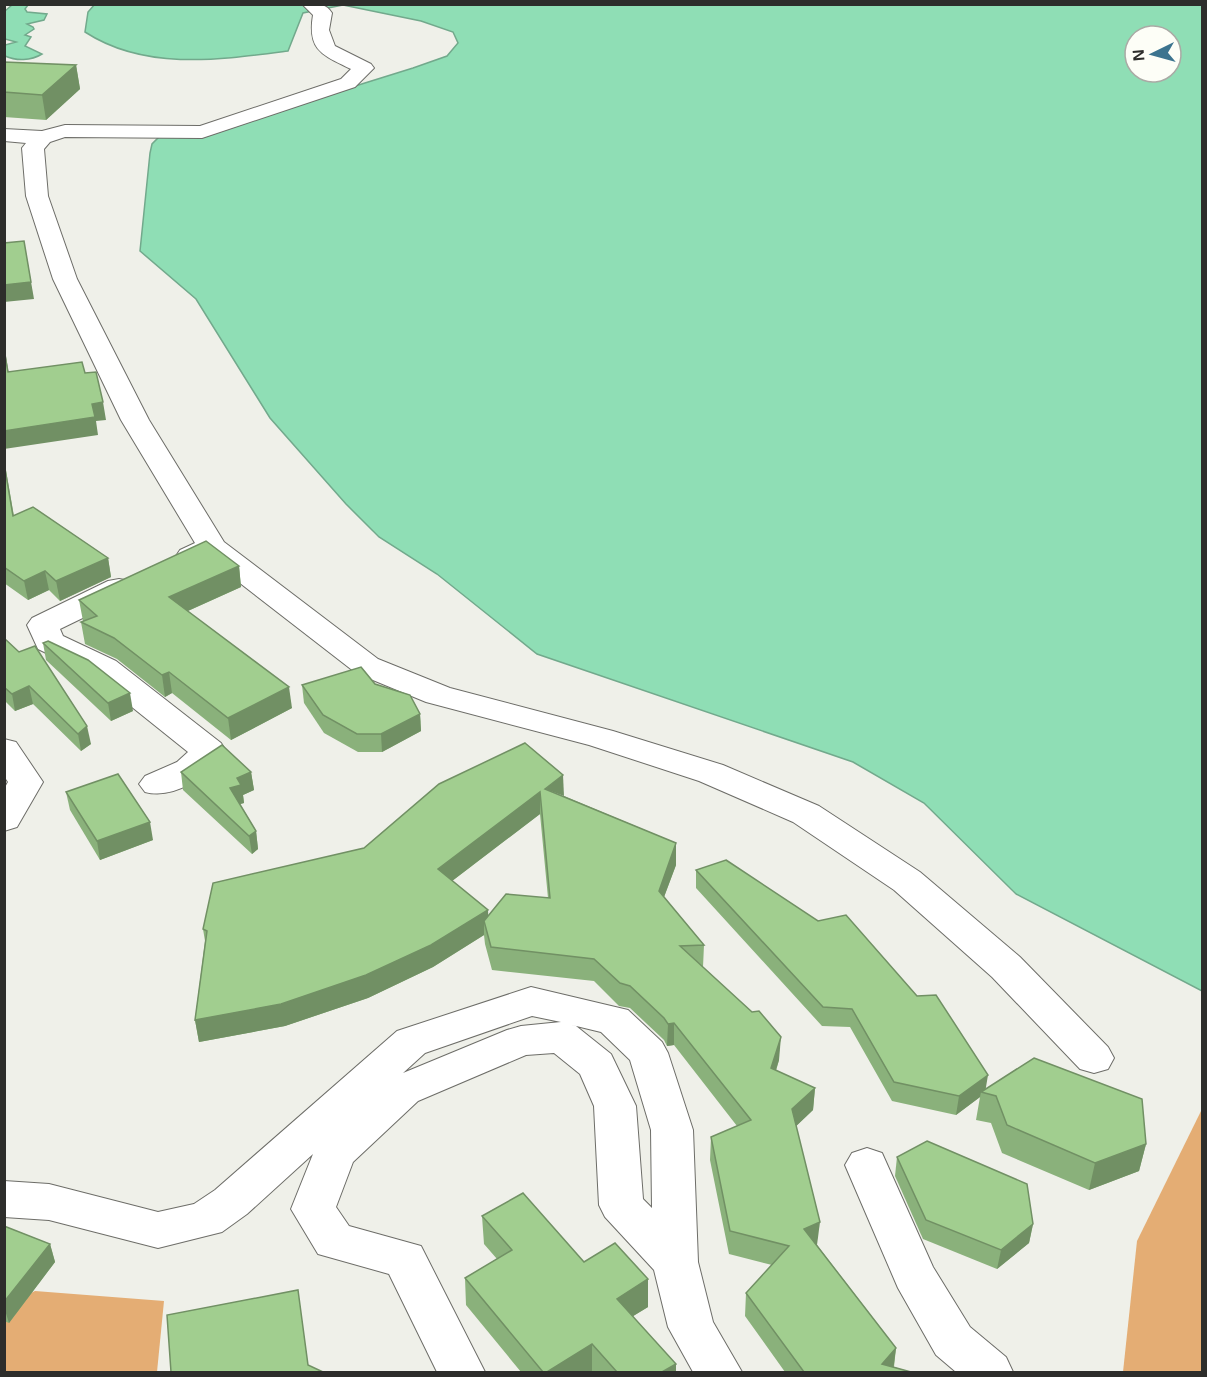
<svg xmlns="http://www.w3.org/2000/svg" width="1207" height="1377" viewBox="0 0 1207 1377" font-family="Arial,sans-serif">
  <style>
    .forest { fill: #e4ad74 }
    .water { fill: #8fdeb5; stroke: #72a98c; stroke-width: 1.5; fill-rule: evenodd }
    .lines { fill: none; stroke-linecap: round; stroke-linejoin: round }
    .minor-casing { stroke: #6d6d68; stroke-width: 2 }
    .minor { fill: #fff; fill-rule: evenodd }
    .wall { fill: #8ab17b; fill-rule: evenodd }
    .shaded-wall { fill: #719064 }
    .building { fill: #a1ce8f; stroke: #719064; stroke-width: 1.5 }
  </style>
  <rect width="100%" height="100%" fill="#eff0e9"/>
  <g class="forest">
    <path d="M1202,1109V1372H1123L1137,1241Z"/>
    <path d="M35,1291L164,1301L157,1372H5V1306Z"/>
  </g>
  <g class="water">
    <path d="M95,4L1202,5V991L1016,894L924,803L853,762L537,654L437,574L379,537L346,504L270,418L196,299L140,251L150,153L152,144L159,137L304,102L413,68L447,56L458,43L453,32L421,21L343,5L303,13L288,51C219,60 145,71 85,32L88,12ZM1135,36H1171V72H1135Z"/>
    <path d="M12,5H28L25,9L27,12L47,14L44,20L27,24L33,27L34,29L25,35L31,37L25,46L42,54C31,61 16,61 5,56V45L16,42L5,39V11Z"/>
  </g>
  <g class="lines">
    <defs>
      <g id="minor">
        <path d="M302,4C314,4 325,2 332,13L329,30L335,46L371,64L374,68L355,87L202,138L65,137L50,142L44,149L48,196L77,279L149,420L224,542L378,659L450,688L613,731L723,765L819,806L920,872L1020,957L1108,1047L1114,1058L1108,1069L1094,1073L1080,1069L992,977L894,890L793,822L699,781L589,745L426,702L356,673L209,559L191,565L180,562L176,556L180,550L195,543L121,420L53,279L26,196L22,148L26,143L4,141V129L42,131L65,125L200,126L341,79L351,69C323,55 307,51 313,15Z"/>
        <path d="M119,579L130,581L134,588L130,595L60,629L63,636L116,661L221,743L226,751C210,775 175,800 145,792L139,784L145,776L177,762L188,752L92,675L38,649L27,625L32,618L108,581Z"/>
        <path d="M4,739L16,742L43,782L17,827L4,831V789L8,782L4,776Z"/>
        <path d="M531,987L628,1010L662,1042L668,1053L693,1130L698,1262L713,1322L742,1372H693L668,1327L654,1270L605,1217L599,1205L594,1106L580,1074L554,1053L526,1055L418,1101L353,1162L336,1207L349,1226L421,1246L485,1372H437L389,1274L318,1254L291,1209L313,1154L247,1214L222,1232L158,1248L49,1220L4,1217V1181L49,1184L158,1212L194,1204L215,1190L397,1031ZM532,1016L561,1022L521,1026L507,1030L403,1073L425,1053ZM568,1024L601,1032L630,1060L651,1130L652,1208L643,1199L636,1106L611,1054L576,1026Z"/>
        <path d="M867,1148L882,1153L933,1267L970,1327L1006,1357L1013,1372H956L936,1355L898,1288L845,1165L852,1153Z"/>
      </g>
    </defs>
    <use href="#minor" class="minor-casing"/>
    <use href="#minor" class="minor"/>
  </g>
  <g class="wall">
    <path d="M4,62L76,65L80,89L46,120L4,117Z"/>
    <path d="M4,459L14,516L108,558L111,577L60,601L49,590L28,600L4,583Z"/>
    <path d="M239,566L241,587L188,611L292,708L231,740L172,693L165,697L117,659L85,644L81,622L83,621L79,600Z"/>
    <path d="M4,638L91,744L81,751L33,704L15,711L4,700Z"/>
    <path d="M43,643L133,711L111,721L46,660Z"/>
    <path d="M375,684L420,714L421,731L382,752H358L324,733L304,703L302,685Z"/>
    <path d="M181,772H251L254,790L243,795L244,803L240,804L256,831L258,849L252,854L183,790Z"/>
    <path d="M439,784L564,796L676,843V865L664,897L704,945L703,967L779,1060L776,1071L815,1088L813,1110L796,1126L817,1245L896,1348L894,1367L911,1372H785L745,1316L746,1293L772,1265L729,1254L710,1160L711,1137L737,1126L674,1045L667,1046L664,1040L630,1008L619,1006L594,981L492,970L485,944L484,935L433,967L368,998L285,1026L199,1042L195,1020L205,941L203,929L364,848ZM540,814L548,898L488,916V910L452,881Z"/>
    <path d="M66,792L153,840L100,860L70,810Z"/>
    <path d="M696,870L985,1090L1146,1144L1139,1171L1089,1190L1002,1153L991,1123L976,1120L980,1097L956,1115L892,1101L850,1027L822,1026L696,888Z"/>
    <path d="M897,1157L1033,1224L1029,1243L997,1269L923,1239L895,1176Z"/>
    <path d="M482,1216L584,1262L648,1279V1307L633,1316L676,1372H593L592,1371L591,1372H521L466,1305L465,1278L497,1259L484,1244Z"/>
    <path d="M4,1226L50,1244L55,1262L9,1323L4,1321Z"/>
  </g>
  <g class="shaded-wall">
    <path d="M76,65L80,89L46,120L42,95Z"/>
    <path d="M24,241L34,299L4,302V285Z"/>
    <path d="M4,342L11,390L8,372L4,350Z"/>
    <path d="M103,402L106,420L96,421L98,435L4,449V431L92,404Z"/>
    <path d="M108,558L111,577L60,601L56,581Z"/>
    <path d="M239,566L241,587L172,618L169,597Z"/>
    <path d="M45,571L49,590L28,600L24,581Z"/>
    <path d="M169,672L172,693L165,697L162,675Z"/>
    <path d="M29,686L33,704L15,711L12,694Z"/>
    <path d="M289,687L292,708L231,740L228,718Z"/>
    <path d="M130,693L133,711L111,721L108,703Z"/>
    <path d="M420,714L421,731L382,752L381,734Z"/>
    <path d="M87,726L91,744L81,751L78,734Z"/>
    <path d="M251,772L254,790L243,795L244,803L233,806L230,788L237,778Z"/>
    <path d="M563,775L564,796L545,789Z"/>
    <path d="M540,792V814L439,891L438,869Z"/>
    <path d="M150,822L153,840L100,860L97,841Z"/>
    <path d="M256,831L258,849L252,854L249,836Z"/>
    <path d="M676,843V865L658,913L659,891Z"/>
    <path d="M488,910L489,932L484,921V935L433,967L368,998L285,1026L199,1042L195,1020Z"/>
    <path d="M674,1023V1045L667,1046L668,1024Z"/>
    <path d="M781,1037L779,1060L769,1091L771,1068Z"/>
    <path d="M988,1075L985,1093L981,1092L980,1097L956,1115L959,1096Z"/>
    <path d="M815,1088L813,1110L790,1132L792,1109Z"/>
    <path d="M1146,1144L1139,1171L1089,1190L1095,1163Z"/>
    <path d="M820,1222L817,1245L802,1252L804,1229Z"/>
    <path d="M1033,1224L1029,1243L997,1269L1001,1250Z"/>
    <path d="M50,1244L55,1262L9,1323L4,1307V1302Z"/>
    <path d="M648,1279V1307L617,1326V1299Z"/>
    <path d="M592,1344V1371L591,1372H547Z"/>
    <path d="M896,1348L893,1371L882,1364Z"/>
    <path d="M676,1364V1372H662Z"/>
  </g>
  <g class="building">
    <path d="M4,62L76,65L42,95L4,92Z"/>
    <path d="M24,241L31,282L4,285V243Z"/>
    <path d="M4,350L8,372L82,362L85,373L96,372L103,402L92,404L95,417L4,431Z"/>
    <path d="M4,463L13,516L33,507L108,558L56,581L45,571L24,581L4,567Z"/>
    <path d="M206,541L239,566L169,597L289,687L228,718L169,672L162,675L114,638L81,622L97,616L79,600Z"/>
    <path d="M4,638L19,652L35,646L87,726L78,734L29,686L12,694L4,687Z"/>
    <path d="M48,641L88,660L130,693L108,703L43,643Z"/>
    <path d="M361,667L375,684L410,695L420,714L381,734H357L323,715L302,685Z"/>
    <path d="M525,743L563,775L545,789L676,843L659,891L704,945L680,946L752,1012L759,1011L781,1037L771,1068L815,1088L792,1109L820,1222L804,1229L896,1348L882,1364L911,1372H804L746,1293L789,1246L730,1231L711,1137L751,1120L674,1023L668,1024L664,1018L630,986L620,983L594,959L491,947L484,921L506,894L550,898L540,792L438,869L488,910L431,945L366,975L281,1004L195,1020L207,931L203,929L213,883L364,848L439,784Z"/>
    <path d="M222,745L251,772L237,778L241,785L230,788L256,831L249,836L181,772Z"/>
    <path d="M118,774L150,822L97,841L66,792Z"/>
    <path d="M726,860L818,921L846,915L917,996L936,995L988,1075L959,1096L894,1082L852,1009L823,1007L696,870Z"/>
    <path d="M1034,1058L1142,1099L1146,1144L1095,1163L1007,1125L996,1096L981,1092Z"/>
    <path d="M927,1141L1027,1184L1033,1224L1001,1250L926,1220L897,1157Z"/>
    <path d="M523,1193L584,1262L615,1243L648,1279L617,1299L676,1364L662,1372H617L592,1344L547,1372H543L465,1278L512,1250L482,1216Z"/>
    <path d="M4,1226L50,1244L4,1302Z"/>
    <path d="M298,1290L308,1365L323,1372H171L167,1315Z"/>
  </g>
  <rect width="1207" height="1377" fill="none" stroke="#2d2d2b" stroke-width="12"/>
  <g transform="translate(1153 54) rotate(265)"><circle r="28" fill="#fdfef7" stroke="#aaaaa5" stroke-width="1.5"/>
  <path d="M0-4.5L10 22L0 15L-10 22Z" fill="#3c748f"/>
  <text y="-9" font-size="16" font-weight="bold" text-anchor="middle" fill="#2d2d2b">N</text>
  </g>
</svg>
